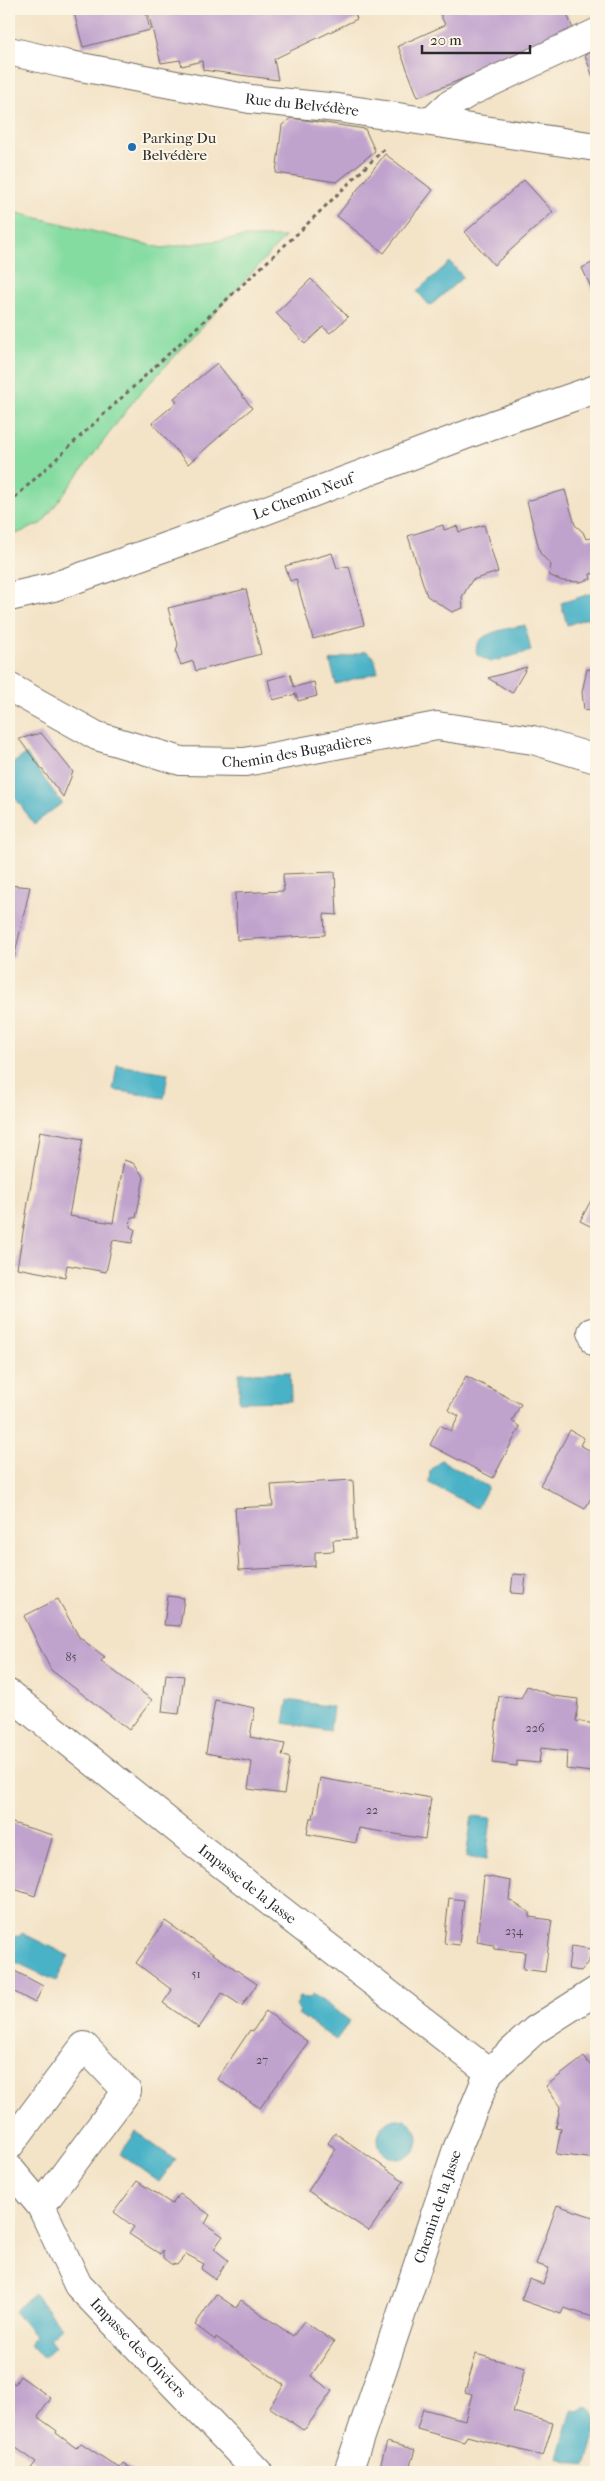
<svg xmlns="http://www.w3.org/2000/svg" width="605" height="2481" viewBox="0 0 605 2481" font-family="'IM FELL French Canon',serif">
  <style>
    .green { fill: #84dca1; stroke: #588466 }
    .water { fill: #48b2c7; stroke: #3a6e79 }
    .building { fill: #c0a3cd }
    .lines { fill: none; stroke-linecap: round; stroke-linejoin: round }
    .street-casing { stroke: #716b62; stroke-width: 30 }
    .path { stroke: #716b62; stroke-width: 3; stroke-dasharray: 4 4; stroke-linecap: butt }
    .street { stroke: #fff; stroke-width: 28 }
    .poi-dot { fill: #1f6fb2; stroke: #fcf5e5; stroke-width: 2 }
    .labels { text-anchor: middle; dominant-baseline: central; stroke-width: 4; stroke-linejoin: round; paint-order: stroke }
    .number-label { font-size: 12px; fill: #504954 }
    .street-label { font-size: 15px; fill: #2b2b2b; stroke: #fcf5e5 }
    .poi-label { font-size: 15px; fill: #2b2b2b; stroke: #fcf5e5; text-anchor: start }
  </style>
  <rect width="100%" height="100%" fill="#fcf5e5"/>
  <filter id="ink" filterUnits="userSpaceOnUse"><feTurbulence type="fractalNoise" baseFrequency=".02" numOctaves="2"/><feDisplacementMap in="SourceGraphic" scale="10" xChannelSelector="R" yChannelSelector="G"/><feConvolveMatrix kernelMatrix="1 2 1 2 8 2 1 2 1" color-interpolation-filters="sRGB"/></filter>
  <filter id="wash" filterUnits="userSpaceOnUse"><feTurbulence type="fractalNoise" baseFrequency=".0096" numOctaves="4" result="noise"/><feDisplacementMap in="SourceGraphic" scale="20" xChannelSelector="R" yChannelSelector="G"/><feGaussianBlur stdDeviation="1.12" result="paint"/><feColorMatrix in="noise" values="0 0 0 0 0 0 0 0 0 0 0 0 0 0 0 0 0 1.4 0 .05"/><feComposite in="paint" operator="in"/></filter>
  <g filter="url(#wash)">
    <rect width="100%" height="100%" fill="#f3e3c7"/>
    <path class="green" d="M9,211L162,248L245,237H285L135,399L42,523L9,537Z"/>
    <g class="water">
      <path d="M450,262L463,277L430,306L417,291Z"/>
      <path d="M596,592V615L567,625L561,603Z"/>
      <path d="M525,625L531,651L490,662L477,655C470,632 509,629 525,625Z"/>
      <path d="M366,651L374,657L378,672L336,684L330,661Z"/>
      <path d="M26,754L62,803L34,824L9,789V766Z"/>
      <path d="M117,1065L168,1073L164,1098L113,1090Z"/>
      <path d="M290,1372L291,1401L239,1402V1373Z"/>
      <path d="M441,1460L488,1487L477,1508L429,1483L430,1471Z"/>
      <path d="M288,1700L333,1707L330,1731L284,1723Z"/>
      <path d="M472,1816L491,1818L486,1860L466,1857Z"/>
      <path d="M22,1933L69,1956L56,1981L9,1959V1937L20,1936Z"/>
      <path d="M313,1994L350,2021L336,2040L298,2014L300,2011L296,2006L300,1997L310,1998Z"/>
      <circle cx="398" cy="2139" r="20"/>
      <path d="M136,2132L175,2160L159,2182L120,2154Z"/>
      <path d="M34,2294L62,2327L49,2339L55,2347L43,2358L29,2345L36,2337L14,2311Z"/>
      <path d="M586,2406C605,2415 591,2449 586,2466L558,2458L572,2410L579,2411Z"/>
    </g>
    <g id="blocks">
      <g class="building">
        <path d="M73,9H145L150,30L83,47Z"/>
        <path d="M147,9H249V11L263,9H353L357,19L274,59L278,80L203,70L202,61L182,66L180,60L161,63Z"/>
        <path d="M438,9H565L573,29L504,62L418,97L398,46L445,25Z"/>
        <path d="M596,49V86L585,55Z"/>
        <path d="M291,118L365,129L375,151L337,182L276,173L282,125Z"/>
        <path d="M385,154L433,190L384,253L337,216Z"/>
        <path d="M524,180L553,212L494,265L465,232Z"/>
        <path d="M596,261V298L582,268Z"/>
        <path d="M311,279L348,317L330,333L323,327L305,344L276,313Z"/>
        <path d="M217,363L252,408L188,464L152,423L177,402L174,398Z"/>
        <path d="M565,490L575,525L583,532L586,539L596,537V573L590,574L591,579L580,582L562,581L549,575L551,565L540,553L527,501Z"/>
        <path d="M443,525L444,530L457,526L459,532L484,525L498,572L472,580L462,597L463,608L452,612L427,596L408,536Z"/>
        <path d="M332,553L337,568L349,566L364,625L313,639L296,579L290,581L285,566Z"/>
        <path d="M246,589L261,654L196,671L193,661L181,665L176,652L178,644L168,608Z"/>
        <path d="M527,667L512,693L488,678Z"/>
        <path d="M587,669L596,671V712L584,710L582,692Z"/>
        <path d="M290,674L294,687L314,682L317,696L298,701L296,694L273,700L268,680Z"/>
        <path d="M41,733L73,772L63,797L19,739Z"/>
        <path d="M335,872L337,915L324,914L325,935L237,940L235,893L284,891L283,874Z"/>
        <path d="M9,885L30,887L14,958H9Z"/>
        <path d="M40,1131L83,1139L69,1216L113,1223L124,1160L133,1163L144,1177L136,1218L131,1217L130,1227L135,1229L132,1243L113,1240L106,1272L67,1265L65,1277L17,1268Z"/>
        <path d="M596,1191V1229L580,1221Z"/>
        <path d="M466,1376L521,1404L512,1421L520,1427L493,1478L430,1445L440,1425L451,1431L459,1416L448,1410Z"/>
        <path d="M570,1430L584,1438L580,1445L596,1454V1501L591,1498L585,1509L540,1485Z"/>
        <path d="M353,1480L356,1539L333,1540L334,1551L315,1552V1566L239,1570L235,1508L273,1506L271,1485Z"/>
        <path d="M513,1574L526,1575L524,1594L511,1593Z"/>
        <path d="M168,1596L184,1598L180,1626L164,1625Z"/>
        <path d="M58,1599L79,1637L105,1657L101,1661L152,1700L129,1730L51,1670L24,1616Z"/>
        <path d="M166,1674L184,1676L179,1714L162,1712Z"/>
        <path d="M527,1686L554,1696L578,1699L576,1721L596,1724V1765L593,1764L592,1772L566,1769L567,1751L541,1748L539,1763L517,1761V1766L492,1763L499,1696L521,1698Z"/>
        <path d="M215,1700L255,1708L250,1737L285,1744L282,1755L290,1758L284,1794L248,1789L252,1762L206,1753Z"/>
        <path d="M320,1778L431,1798L425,1839L359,1828L356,1843L307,1834L310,1818H313Z"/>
        <path d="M9,1822L53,1835L35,1896L14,1889L9,1903Z"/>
        <path d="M484,1876L511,1881L509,1900L529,1912V1917L552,1920L545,1972L523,1969L525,1952L494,1949V1945L477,1942Z"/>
        <path d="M449,1898L464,1900L459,1945L444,1943Z"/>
        <path d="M165,1921L257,1984L242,2006L222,1993L199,2028L163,2003L172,1990L136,1963Z"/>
        <path d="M571,1946L591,1949L590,1959L581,1971L568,1969Z"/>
        <path d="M11,1969L43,1986L35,2003L9,1989V1974Z"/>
        <path d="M266,2011L308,2042L260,2108L217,2079L250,2030L253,2031Z"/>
        <path d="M584,2057L596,2073V2159L556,2154L561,2129L556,2128L560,2107L546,2086Z"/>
        <path d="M335,2133L404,2181L369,2231L308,2191L336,2149L328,2143Z"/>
        <path d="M137,2181L172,2204L180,2194L210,2215L205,2224L223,2236L214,2249L228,2260L215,2279L201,2269L204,2264L186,2254L177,2265L171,2264L163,2258V2250L160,2254L129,2234L134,2227L114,2212Z"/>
        <path d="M557,2205L596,2218V2318L564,2308L561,2314L521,2300L529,2279L543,2284L549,2268L536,2264Z"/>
        <path d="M216,2294L236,2308L241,2300L293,2336L304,2321L334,2342L311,2376L332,2391L306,2428L303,2430L269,2407L284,2385L216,2337L215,2340L195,2325Z"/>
        <path d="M476,2354L525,2368L513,2412L553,2423L543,2456L467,2436L464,2442L417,2429L423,2409L465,2420L472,2394L465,2392Z"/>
        <path d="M20,2376L51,2398L38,2417L57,2431L56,2433L76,2448L81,2443L119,2468L123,2463L137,2472H28L36,2462L9,2443V2380L15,2384Z"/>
        <path d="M387,2442L415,2450L408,2472L379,2470Z"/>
      </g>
    </g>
  </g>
  <g filter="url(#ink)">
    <use href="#blocks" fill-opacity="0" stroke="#716b62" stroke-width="1"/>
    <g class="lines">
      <defs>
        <g id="street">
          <path id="s1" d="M9,51L65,64L250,99L338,108L596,147"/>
          <path d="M432,121L449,105L470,92L596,33"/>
          <path id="s2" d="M9,597L53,587L227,525L492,425L596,389"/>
          <path id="s3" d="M9,687L97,736L181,761L245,762L437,726L533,740L596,759"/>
          <path d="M592,1332L596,1342"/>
          <path id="s4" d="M9,1694L197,1845L489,2072"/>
          <path d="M9,2146L84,2046L127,2091L41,2206"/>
          <path id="s5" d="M9,2168L41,2206L78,2285L258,2472"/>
          <path id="s6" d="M348,2472L457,2149L489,2072L535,2030L596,1991"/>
        </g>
      </defs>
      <use href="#street" class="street-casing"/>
      <path class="path" d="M9,503L300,231L385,148"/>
      <use href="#street" class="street"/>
    </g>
  </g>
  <circle class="poi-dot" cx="132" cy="147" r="5"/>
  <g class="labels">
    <g class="number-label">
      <text x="71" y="1657">85</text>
      <text x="535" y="1728">226</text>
      <text x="372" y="1810">22</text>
      <text x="514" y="1931">234</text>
      <text x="196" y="1974">51</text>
      <text x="262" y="2060">27</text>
    </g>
    <g class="street-label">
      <text stroke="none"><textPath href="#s1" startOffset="298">Rue du Belvédère</textPath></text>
      <text stroke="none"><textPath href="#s2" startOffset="311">Le Chemin Neuf</textPath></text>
      <text stroke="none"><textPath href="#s3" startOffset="305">Chemin des Bugadières</textPath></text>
      <text stroke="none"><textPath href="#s4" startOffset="305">Impasse de la Jasse</textPath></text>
      <text stroke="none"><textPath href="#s6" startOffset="280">Chemin de la Jasse</textPath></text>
      <text stroke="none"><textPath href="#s5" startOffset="224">Impasse des Oliviers</textPath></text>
    </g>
    <g class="poi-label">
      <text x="142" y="138">Parking Du<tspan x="142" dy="17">Belvédère</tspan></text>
    </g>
  </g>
  <rect width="605" height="2481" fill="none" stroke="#fcf5e5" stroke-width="30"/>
  <path d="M422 45v8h108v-8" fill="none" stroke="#2b2b2b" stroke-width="2.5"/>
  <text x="430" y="45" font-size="15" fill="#2b2b2b" stroke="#fcf5e5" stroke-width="4" paint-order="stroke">20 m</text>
</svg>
